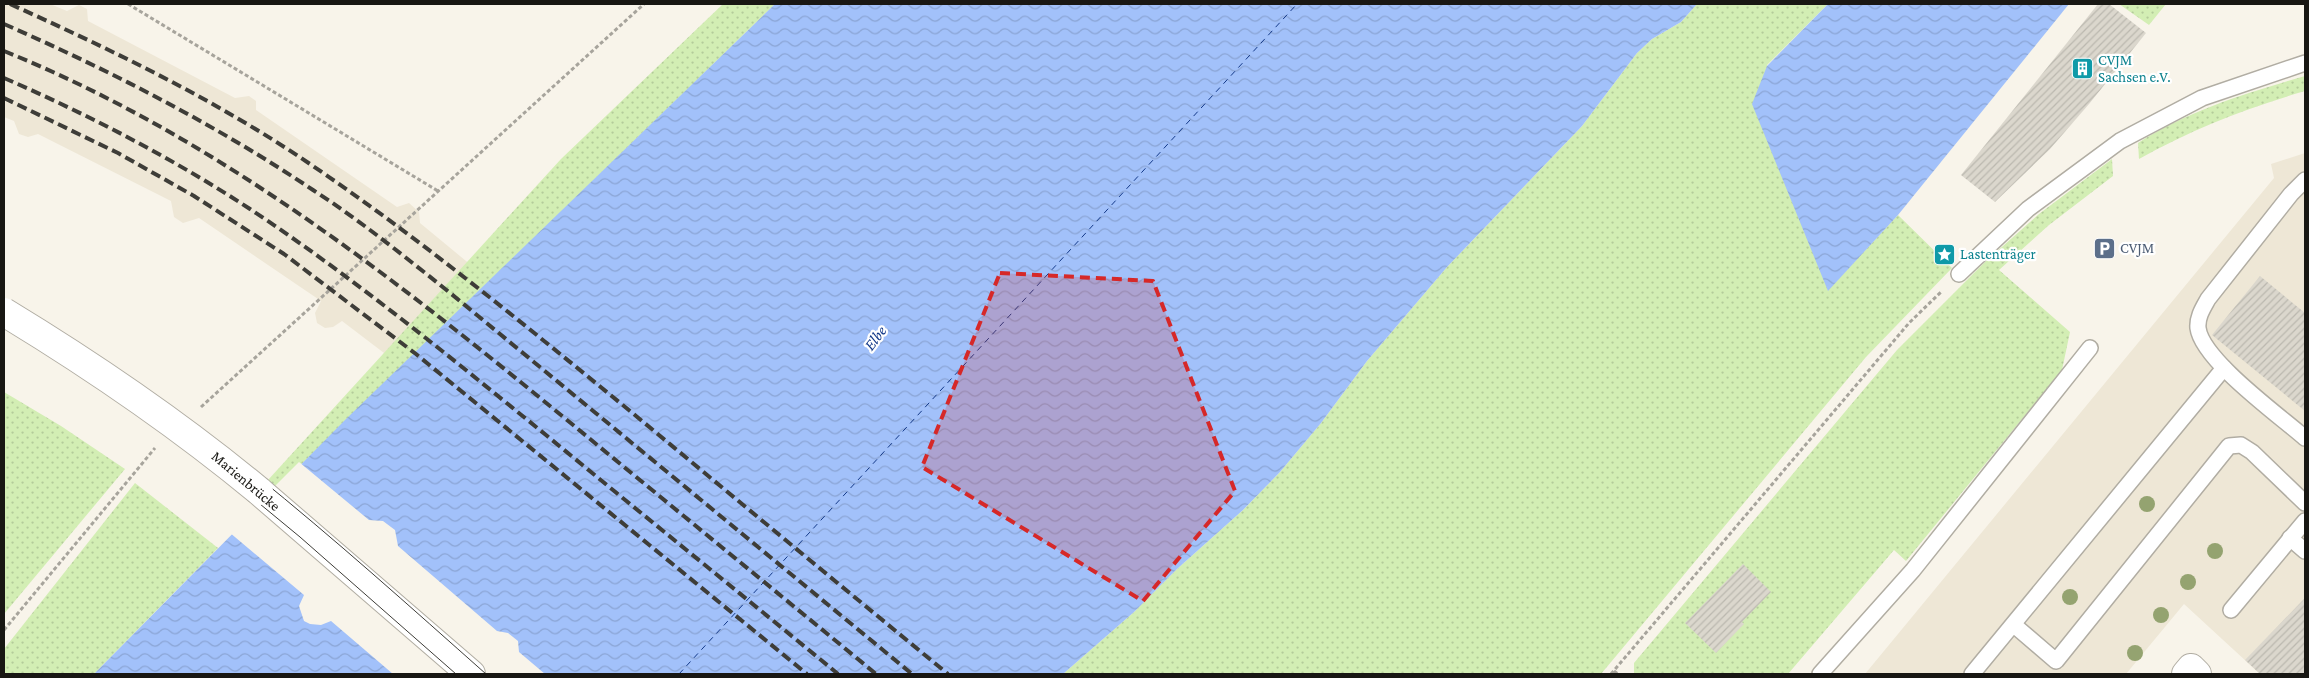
<svg xmlns="http://www.w3.org/2000/svg" width="2309" height="678" viewBox="0 0 2309 678" font-family="'Crimson Pro',serif">
  <style>
    .built { fill: #eee7d6 }
    .grass { fill: url(#grass-dots) }
    .water { fill: url(#water-waves) }
    .pier { fill: #f8f4ea }
    .lines { fill: none; stroke-linecap: round; stroke-linejoin: round }
    .ferry { stroke: #133989; stroke-width: 1; stroke-dasharray: 6 5; stroke-linecap: butt }
    .building { fill: url(#building-hatch) }
    .service-casing { stroke: #b1ada3; stroke-width: 18 }
    .minor-casing { stroke: #b1ada3; stroke-width: 30 }
    .primary-casing { stroke: #b1ada3; stroke-width: 30 }
    .path { stroke: #a7a49c; stroke-width: 3; stroke-dasharray: 4 2.5; stroke-linecap: butt }
    .service { stroke: #fff; stroke-width: 15 }
    .minor { stroke: #fff; stroke-width: 28 }
    .primary { stroke: #fff; stroke-width: 28 }
    .tram { stroke: #3e3d38; stroke-width: 1 }
    .rail { stroke: #3e3d38; stroke-width: 4; stroke-dasharray: 10 5; stroke-linecap: butt }
    .primary-bridge-casing { stroke: #b1ada3; stroke-width: 30; stroke-linecap: butt }
    .primary-bridge { stroke: #fff; stroke-width: 28 }
    .tree { fill: #94a370 }
    .marked { fill: #d62828; fill-opacity: 0.2; stroke: #d62828; stroke-width: 4; stroke-dasharray: 10 6; stroke-linejoin: round }
    .labels { text-anchor: middle; dominant-baseline: central; stroke-width: 4.5; stroke-linejoin: round; paint-order: stroke }
    .culture-label { font-size: 15px; fill: #0d838f; stroke: #fff; text-anchor: start }
    .service-label { font-size: 15px; fill: #4e5e75; stroke: #fff; text-anchor: start }
    .street-label { font-size: 15px; fill: #181713; stroke: #fff }
    .water-label { font-size: 16px; font-style: italic; fill: #133989; stroke: #fff }
  </style>
  <defs>
    <pattern id="grass-dots" width="8" height="8" patternUnits="userSpaceOnUse" patternTransform="scale(1.25)"><rect width="8" height="8" fill="#d3eeb4"/><path d="M2 2h.1M6 6h.1" fill="none" stroke="#b4cb9a" stroke-width="1.8" stroke-linecap="round"/></pattern>
    <pattern id="water-waves" width="16" height="10" patternUnits="userSpaceOnUse" patternTransform="scale(1.25)"><rect width="16" height="10" fill="#a2c1fa"/><path d="M0 5q4-4 8 0t8 0" fill="none" stroke="#8ba5d5"/></pattern>
    <pattern id="building-hatch" width="6" height="6" patternUnits="userSpaceOnUse" patternTransform="scale(1.25)"><rect width="6" height="6" fill="#dbd7cd"/><path d="M-1 1l2-2M0 6l6-6M5 7l2-2" fill="none" stroke="#bbb8af"/></pattern>
  </defs>
  <rect width="100%" height="100%" fill="#f8f4ea"/>
  <g class="built">
    <path d="M4,4H50L67,11L79,5L87,9L88,21L235,98L249,96L256,101V110L397,207L409,203L419,212L420,223L552,332L472,420L342,321L333,327L325,328L317,323L315,313L321,301L199,218L183,223L174,217L171,201L38,134L28,137L19,134L14,121L4,117Z"/>
    <path d="M2305,153V674H2260L2184,604L2126,674H1865L2274,178L2271,164Z"/>
  </g>
  <g class="grass">
    <path d="M723,4H775L277,488L268,480L561,159Z"/>
    <path d="M1697,4H1828L1767,65L1828,290L1898,215L1952,268L1866,357L1601,674H1063L1134,612L1177,569L1243,510L1280,472L1321,423L1367,361L1447,267L1582,126L1637,53L1652,39L1681,22Z"/>
    <path d="M2119,4H2166L2149,25Z"/>
    <path d="M2305,76V91C2247,108 2192,129 2139,159L2138,143C2189,110 2247,93 2305,76Z"/>
    <path d="M2112,159L2113,176L2049,225L1999,270L2070,332L2062,370L1906,561L1894,550L1788,674H1634V663L1897,350L1985,262L2039,214Z"/>
    <path d="M4,392L61,426L125,469L4,614Z"/>
    <path d="M135,483L218,548L94,674H4V649Z"/>
  </g>
  <g class="water">
    <path d="M775,4H1697L1681,22L1652,39L1637,53L1582,126L1447,267L1367,361L1321,423L1280,472L1243,510L1177,569L1134,612L1063,674H94L346,419Z"/>
    <path d="M1828,4H2069L1898,215L1828,291L1752,104L1767,66Z"/>
  </g>
  <path class="pier" d="M299,462L369,520L383,521L395,530L398,546L497,631L508,633L518,641L519,652L545,674H393L331,621L321,625L310,624L304,621L299,606L304,595L229,532Z"/>
  <g class="lines">
    <path class="ferry" d="M679,674L1297,4"/>
  </g>
  <g class="building">
    <path d="M2098,4H2109L2146,33L2089,104L2050,149L1995,202L1961,175Z"/>
    <path d="M2260,276L2305,313V411L2212,335Z"/>
    <path d="M1743,564L1771,592L1742,622L1744,624L1716,653L1685,623Z"/>
    <path d="M2305,598V674H2260L2245,660Z"/>
  </g>
  <g class="lines">
    <defs>
      <g id="service">
        <path d="M2305,180L2291,194L2208,299C2203,308 2197,317 2198,328C2202,360 2280,416 2305,438"/>
        <path d="M1959,274L2028,209L2120,141L2202,98L2305,63"/>
        <path d="M2290,538L2305,551"/>
        <path d="M2231,610L2305,521"/>
        <path d="M2014,625L2056,661L2229,446L2241,445L2252,452L2305,503"/>
        <path d="M1820,674L1913,570L2090,348"/>
        <path d="M1972,674L2224,368"/>
      </g>
      <path id="minor" d="M2186,674L2191,668L2197,674"/>
      <path id="primary" d="M259,491L471,674"/>
    </defs>
    <use href="#service" class="service-casing"/>
    <use href="#minor" class="minor-casing"/>
    <use href="#primary" class="primary-casing"/>
    <g class="path">
      <path d="M128,4L438,191"/>
      <path d="M201,407L644,4"/>
      <path d="M4,630L155,448"/>
      <path d="M1614,671L1618,674"/>
      <path d="M1611,674L1909,323L1942,291"/>
    </g>
    <use href="#service" class="service"/>
    <use href="#minor" class="minor"/>
    <use href="#primary" class="primary"/>
    <g class="tram">
      <path d="M4,301C181,400 335,540 486,674"/>
      <path d="M4,323L109,389L203,457L300,537L456,674"/>
    </g>
    <g class="rail">
      <path d="M10,4C114,51 218,101 313,166C423,241 526,326 630,411C736,499 842,587 948,674"/>
      <path d="M4,24C111,71 216,125 313,190C361,221 405,257 449,292L912,674"/>
      <path d="M4,51C214,136 393,277 567,420C670,505 773,589 876,674"/>
      <path d="M4,78C89,115 172,158 250,209C354,278 450,357 546,435C643,515 741,594 838,674"/>
      <path d="M4,98L118,153L194,196L284,254L416,354L807,674"/>
    </g>
    <defs>
      <path id="primary-bridge" d="M4,312C93,366 178,424 259,491"/>
    </defs>
    <use href="#primary-bridge" class="primary-bridge-casing"/>
    <use href="#primary-bridge" class="primary-bridge"/>
  </g>
  <g class="tree">
    <circle cx="2147" cy="504" r="8"/>
    <circle cx="2215" cy="551" r="8"/>
    <circle cx="2188" cy="582" r="8"/>
    <circle cx="2070" cy="597" r="8"/>
    <circle cx="2161" cy="615" r="8"/>
    <circle cx="2135" cy="653" r="8"/>
  </g>
  <path class="marked" d="M1000,273L1153,281L1235,491L1143,601L922,467Z"/>
  <defs>
    <symbol id="building-square" viewBox="-11 -11 22 22"><rect x="-9" y="-9" width="18" height="18" rx="4" fill="#0f9aa8" stroke="#fff"/><path d="M-4-6H4V6H1V3H-1V6H-4ZM-2.5-4.3h1.7v1.8h-1.7ZM.8-4.3h1.7v1.8H.8ZM-2.5-1h1.7V.8h-1.7ZM.8-1h1.7V.8H.8Z" fill="#fff"/></symbol>
    <symbol id="parking-square" viewBox="-11 -11 22 22"><rect x="-9" y="-9" width="18" height="18" rx="4" fill="#5c6f8a" stroke="#fff"/><path d="M-3.5-5.5H1a3.5 3.5 0 0 1 0 7H-1V5.5H-3.5ZM-1-3.4V-.6H.8a1.4 1.4 0 0 0 0-2.8Z" fill="#fff"/></symbol>
    <symbol id="sight-square" viewBox="-11 -11 22 22"><rect x="-9" y="-9" width="18" height="18" rx="4" fill="#0f9aa8" stroke="#fff"/><path d="M0-6L1.8-2.2L6-1.7L2.9 1.2L3.7 5.4L0 3.3L-3.7 5.4L-2.9 1.2L-6-1.7L-1.8-2.2Z" fill="#fff"/></symbol>
  </defs>
  <g fill-rule="evenodd">
    <use href="#building-square" x="2070" y="56" width="25" height="25"/>
    <use href="#parking-square" x="2092" y="236" width="25" height="25"/>
    <use href="#sight-square" x="1932" y="242" width="25" height="25"/>
  </g>
  <g class="labels">
    <g class="culture-label">
      <text x="2098" y="60">CVJM<tspan x="2098" dy="17">Sachsen e.V.</tspan></text>
      <text x="1960" y="254">Lastenträger</text>
    </g>
    <g class="service-label">
      <text x="2120" y="248">CVJM</text>
    </g>
    <g class="street-label">
      <text transform="translate(246 481) rotate(40)">Marienbrücke</text>
    </g>
    <g class="water-label">
      <text transform="translate(875 338) rotate(-53)">Elbe</text>
    </g>
  </g>
  <rect width="2309" height="678" fill="none" stroke="#181713" stroke-width="10"/>
</svg>
